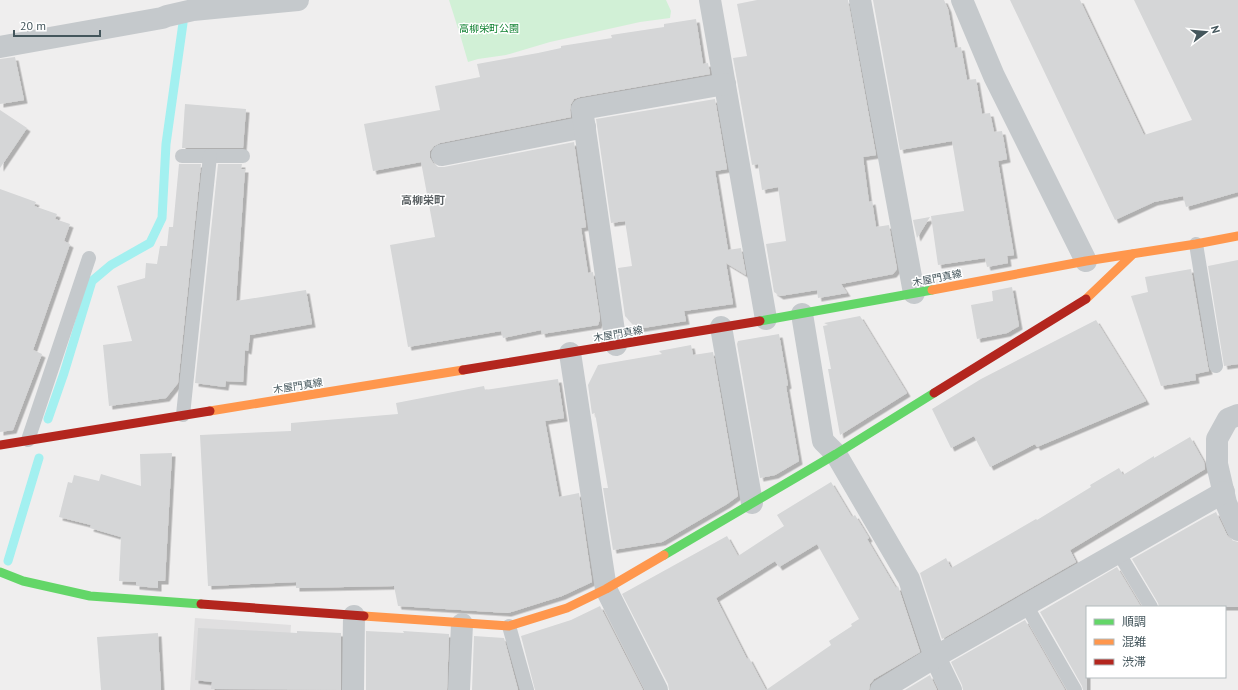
<svg xmlns="http://www.w3.org/2000/svg" width="1238" height="690" viewBox="0 0 1238 690" font-family="'PT Sans','Noto Sans JP',sans-serif">
  <style>
    .education { fill: #e0dfe0 }
    .green { fill: #d1f0d6 }
    .lines { fill: none; stroke-linecap: round; stroke-linejoin: round }
    .stream { stroke: #a3f0f0; stroke-width: 9 }
    .building { fill: #d5d6d7; fill-rule: evenodd; filter: url(#shadow) }
    .lane { stroke: #c5c9cc; stroke-width: 14 }
    .street { stroke: #c5c9cc; stroke-width: 22 }
    .fast { stroke: #63d668; stroke-width: 9 }
    .slow { stroke: #ff974d; stroke-width: 9 }
    .jam { stroke: #b3261e; stroke-width: 9 }
    .labels { text-anchor: middle; dominant-baseline: central; stroke-width: 3; stroke-linejoin: round; paint-order: stroke }
    .park-label { font-size: 10px; fill: #118232; stroke: #fff }
    .street-label { font-size: 10px; fill: #44565c; stroke: #fff }
    .neighbourhood-label { font-size: 11px; font-weight: bold; fill: #5a6063; stroke: #fff }
  </style>
  <defs>
    <filter id="shadow"><feDropShadow dx="3.5" dy="3.5" stdDeviation="0" flood-color="#0004"/></filter>
  </defs>
  <rect width="100%" height="100%" fill="#efeeee"/>
  <path class="education" d="M195,618L291,625L287,690H190Z"/>
  <path class="green" d="M449,0H666L671,11L670,18L640,22L550,42L506,55L478,59L468,62L461,38Z"/>
  <g class="lines">
    <g class="stream">
      <path d="M48,419L64,373L92,281L111,265L150,243L162,218L166,144L183,23"/>
      <path d="M8,561L39,458"/>
    </g>
  </g>
  <g class="building">
    <path d="M757,0H848L876,155L863,157L869,202L872,201L876,227L889,225L897,269L893,274L841,284L847,293L818,298L817,290L780,296L774,292L766,244L786,241L778,187L762,190L758,164L752,165L733,58L747,56L737,4Z"/>
    <path d="M873,0H944L948,9L955,48L961,47L967,80L976,79L982,114L990,113L994,132L1002,131L1007,159L998,161L1014,255L1007,256L1008,263L987,267L985,258L938,265L931,216L964,211L952,141L900,150Z"/>
    <path d="M1010,0H1080L1144,135L1192,120L1134,0H1238V192L1186,207L1183,196L1154,202L1115,220Z"/>
    <path d="M696,19L703,64L708,63L710,74L580,97L574,99L571,104L570,110L571,117L440,143L434,146L430,151V158L433,163L438,167H444L574,142L586,227L581,228L588,273L593,272L600,319L598,325L542,334L541,330L503,338L501,331L408,347L390,245L435,237L421,162L373,171L364,124L440,110L435,86L480,77L477,64L538,53L561,48V46L612,38L611,35L664,27V24Z"/>
    <path d="M15,57L24,100L0,104V59Z"/>
    <path d="M715,99L727,169L715,171L728,250L741,248L746,275L726,263L733,304L684,311L686,321L637,329L625,316L618,268L632,266L625,221L611,223L596,119Z"/>
    <path d="M185,104L246,109L243,148H182Z"/>
    <path d="M0,110L27,128L0,168Z"/>
    <path d="M179,164H201L178,383L166,398L109,406L103,345L132,341L117,286L145,278L146,263L157,264L160,246H167L169,227H173Z"/>
    <path d="M218,164H242L241,169H245L236,301L306,290L312,324L250,335L248,351L245,350L243,382L226,381L225,387L195,383Z"/>
    <path d="M0,189L36,202L34,206L57,214L55,219L70,224L64,241L70,244L33,350L42,354L13,430L0,432Z"/>
    <path d="M930,217L917,238L913,220Z"/>
    <path d="M1238,260V364L1224,366L1208,266Z"/>
    <path d="M1191,269L1208,367L1209,371L1195,374L1196,380L1161,386L1131,296L1148,292L1145,277Z"/>
    <path d="M1012,287L1019,326L1007,333L977,339L971,305L993,301L992,291Z"/>
    <path d="M860,316L907,393L840,435L828,369H831L823,326L828,325L824,323Z"/>
    <path d="M1096,320L1146,401L1037,447L1035,444L990,467L974,436L951,448L932,409L981,379Z"/>
    <path d="M779,334L788,385L786,386L799,461L775,475L760,478L737,344L738,341Z"/>
    <path d="M691,345L693,355L713,352L738,496L727,504L662,542L613,550L603,488H608L595,413L592,414L588,385L598,365L662,354L659,351Z"/>
    <path d="M558,379L564,418L545,421L559,497L579,493L592,582L562,596L508,613L398,606L394,586L296,588V582L208,586L200,435L291,431V423L398,414L396,403L484,386L485,390Z"/>
    <path d="M1190,437L1204,462L1205,469L1070,550L1076,562L942,639L920,573L946,558L951,568L1036,519L1037,520L1091,487L1090,485L1119,468L1123,475L1154,456V458Z"/>
    <path d="M172,453L165,581H158V588L136,586V582L119,581L121,537L90,528L91,525L59,517L68,482L72,483L74,475L99,481L101,474L141,486L140,454Z"/>
    <path d="M831,482L852,517L855,515L869,538L867,539L896,588L898,586L920,652L874,679L870,684L869,690H669L668,684L622,594L727,536L738,556L784,526L777,515ZM817,544L859,619L851,624L852,626L829,641L831,645L766,690L749,658L747,659L716,598L775,561L779,567Z"/>
    <path d="M1216,512L1227,535L1231,540L1238,542V607H1159L1158,603L1132,559L1206,517Z"/>
    <path d="M1117,567L1141,607H1087V690H1083L1082,686L1040,612Z"/>
    <path d="M600,606L643,690H535L521,636L571,620Z"/>
    <path d="M1025,620L1065,690H963L962,685L951,662Z"/>
    <path d="M198,628L243,630L297,633V631L341,633V690L211,689L212,682L195,680Z"/>
    <path d="M366,631L404,633L403,631L449,634L447,690H366Z"/>
    <path d="M158,633L161,690H101L97,637Z"/>
    <path d="M474,636L504,638L518,690H472Z"/>
    <path d="M930,675L937,690H905Z"/>
  </g>
  <g class="lines">
    <g class="lane">
      <path d="M182,156H243"/>
      <path d="M1196,244L1216,366"/>
      <path d="M183,415L210,156"/>
      <path d="M28,440L89,258"/>
      <path d="M1118,552L1151,607"/>
      <path d="M1026,605L1075,690"/>
      <path d="M509,626L527,690"/>
    </g>
    <g class="street">
      <path d="M710,0L766,319"/>
      <path d="M860,0L914,293"/>
      <path d="M962,0L994,76L1086,261"/>
      <path d="M0,47L162,18L167,16L193,10L298,0"/>
      <path d="M442,155L585,127"/>
      <path d="M802,314L823,441L836,454L909,579L935,657L951,690"/>
      <path d="M721,327L752,503"/>
      <path d="M616,345L582,109L725,84"/>
      <path d="M570,353L606,589L657,690"/>
      <path d="M1238,415L1228,419L1217,439V464L1226,503L1238,530"/>
      <path d="M353,690L354,616"/>
      <path d="M459,690L462,624"/>
      <path d="M881,690L935,657L1224,492"/>
    </g>
    <g class="fast">
      <path d="M760,321L932,290"/>
      <path d="M664,555L836,454L934,393"/>
      <path d="M0,572L23,581L90,596L201,604"/>
    </g>
    <g class="slow">
      <path d="M932,290L1086,261L1196,244L1238,236"/>
      <path d="M1086,299L1133,254"/>
      <path d="M210,411L463,370"/>
      <path d="M364,616L509,626L567,608L606,589L664,555"/>
    </g>
    <g class="jam">
      <path d="M463,370L760,321"/>
      <path d="M934,393L1086,299"/>
      <path d="M0,445L210,411"/>
      <path d="M201,604L364,616"/>
    </g>
  </g>
  <g class="labels">
    <g class="park-label">
      <text x="489" y="28">高柳栄町公園</text>
    </g>
    <g class="street-label">
      <text transform="translate(937 278) rotate(-11)">木屋門真線</text>
      <text transform="translate(618 334) rotate(-10)">木屋門真線</text>
      <text transform="translate(298 386) rotate(-9)">木屋門真線</text>
    </g>
    <g class="neighbourhood-label">
      <text x="423" y="200">高柳栄町</text>
    </g>
  </g>
  <rect x="1086" y="606" width="140" height="72" fill="#ffffff" stroke="#b4bbbe"/>
  <rect x="1094" y="619" width="20" height="6" fill="#63d668" stroke="#b4bbbe"/>
  <text x="1122" y="626" font-size="12" fill="#44565c">順調</text>
  <rect x="1094" y="639" width="20" height="6" fill="#ff974d" stroke="#b4bbbe"/>
  <text x="1122" y="646" font-size="12" fill="#44565c">混雑</text>
  <rect x="1094" y="659" width="20" height="6" fill="#b3261e" stroke="#b4bbbe"/>
  <text x="1122" y="666" font-size="12" fill="#44565c">渋滞</text>
  <g transform="translate(1206 32) rotate(74)" stroke="#ffffff" stroke-width="3" paint-order="stroke">
  <path d="M0-3L7 15L0 10L-7 15Z" fill="#44565c"/>
  <text y="-6" font-size="11" font-weight="bold" text-anchor="middle" fill="#44565c">N</text>
  </g>
  <path d="M14 30v6h86v-6" fill="none" stroke="#44565c" stroke-width="2"/>
  <text x="20" y="30" font-size="12" fill="#44565c" stroke="#ffffff" stroke-width="3" paint-order="stroke">20 m</text>
</svg>
